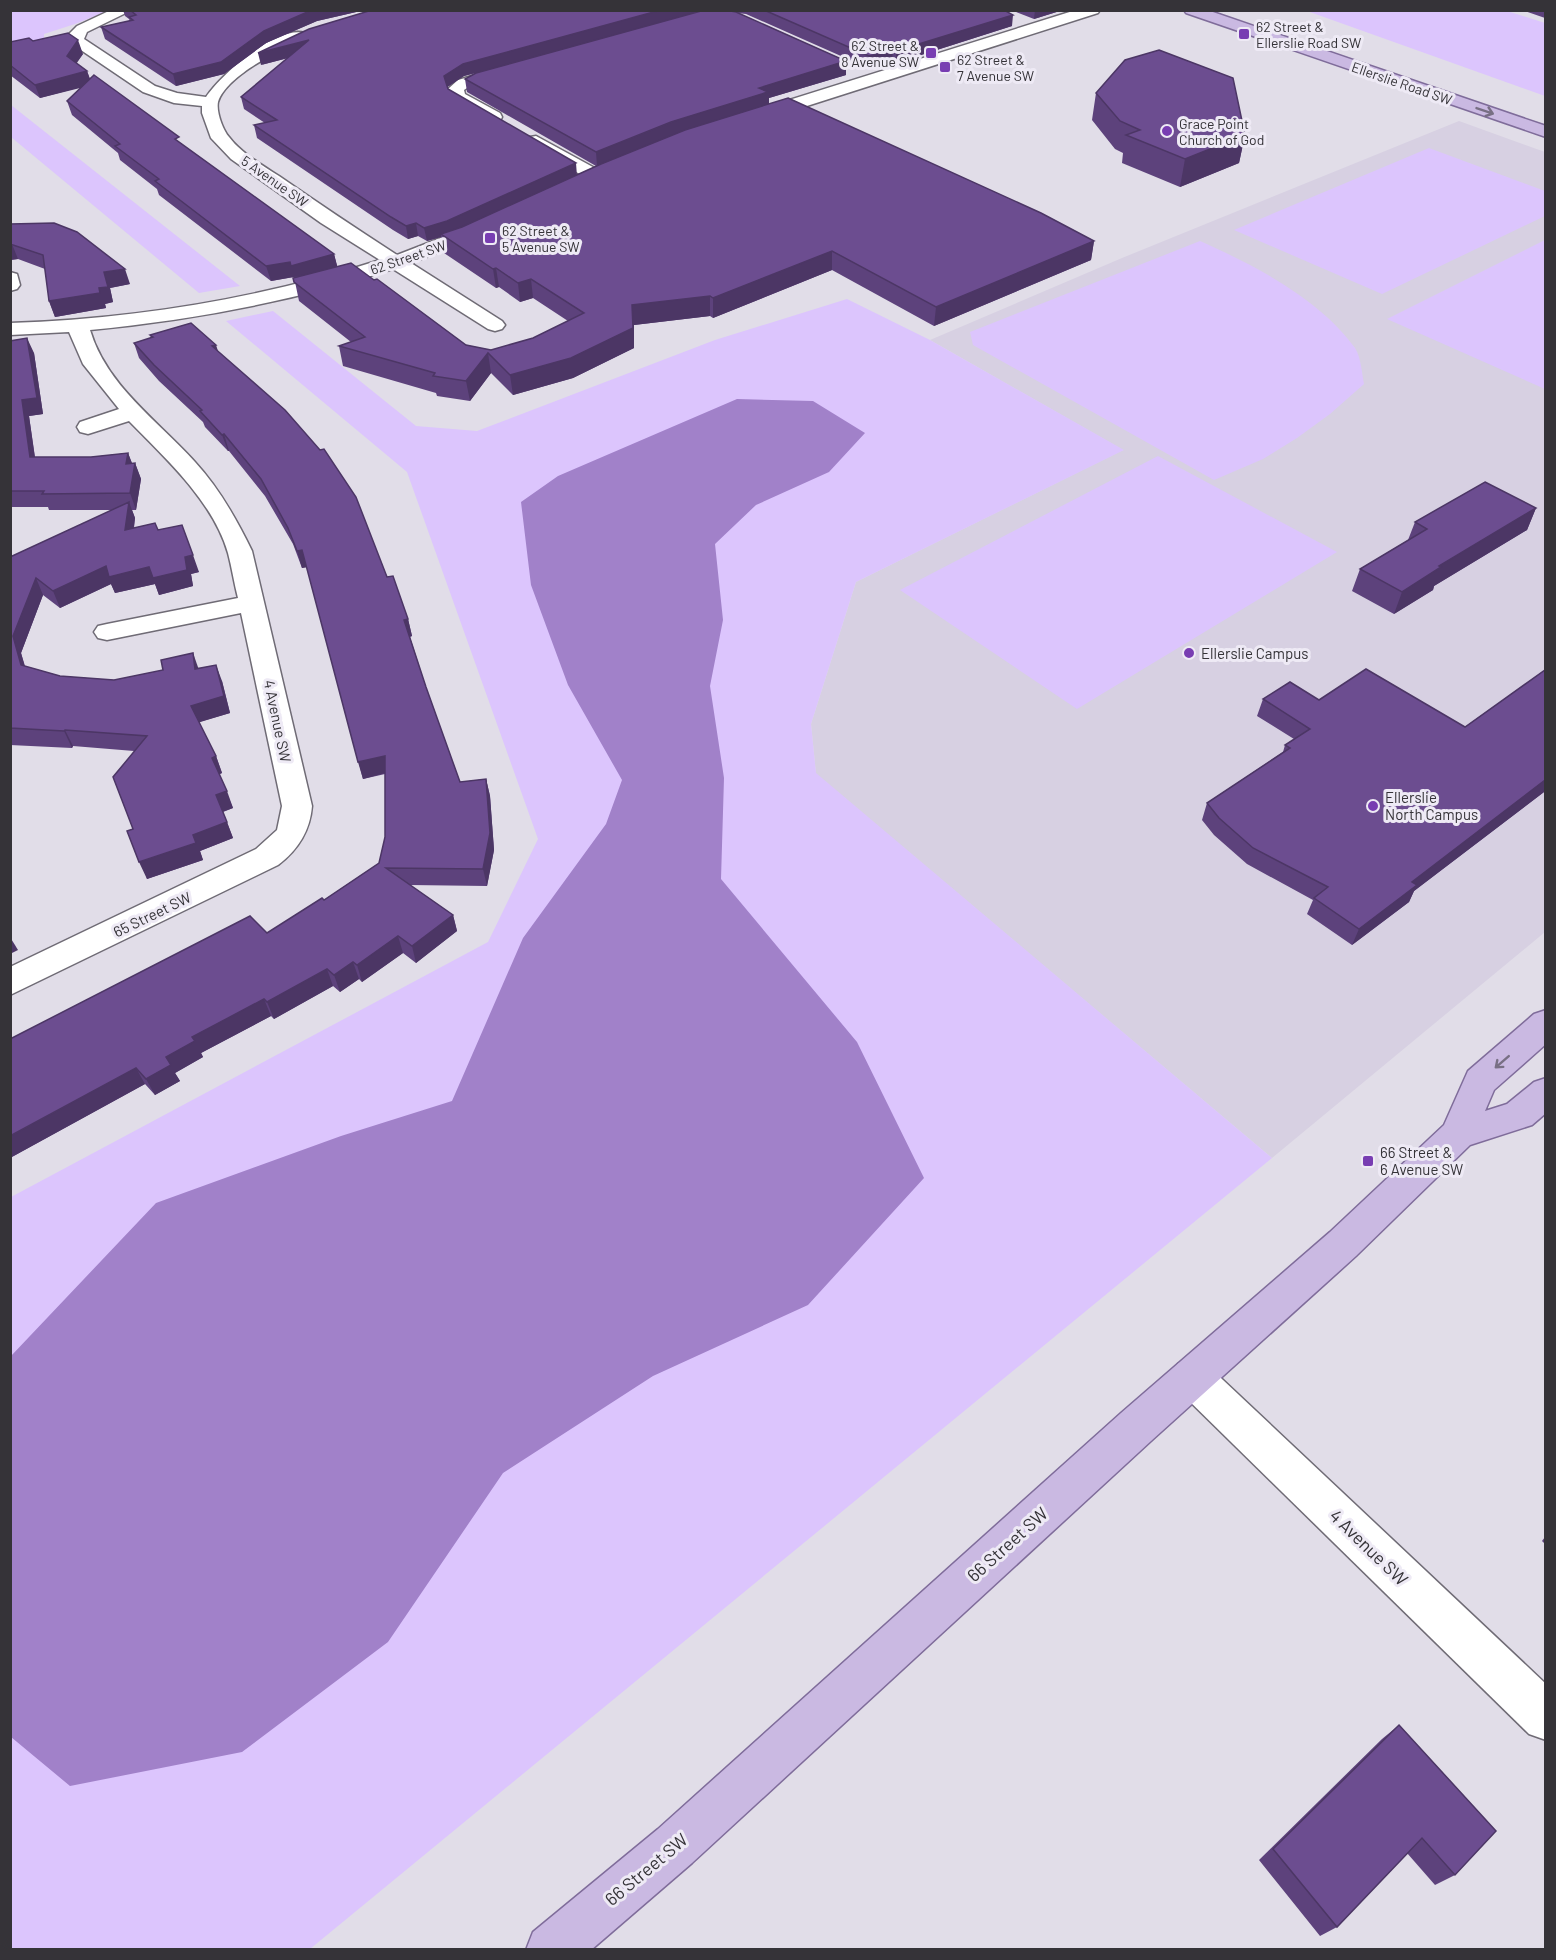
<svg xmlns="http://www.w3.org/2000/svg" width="1556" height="1960" viewBox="0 0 1556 1960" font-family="Barlow,sans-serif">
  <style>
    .built { fill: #d7d0e2 }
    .green { fill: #dcc5fd }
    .water { fill: #a181c9 }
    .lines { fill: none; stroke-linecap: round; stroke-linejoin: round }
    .minor-casing { stroke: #6f6b75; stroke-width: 3 }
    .major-casing { stroke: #7f6c9a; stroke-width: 3 }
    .minor { fill: #fff; fill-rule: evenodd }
    .major { fill: #cab9e2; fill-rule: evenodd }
    .wall { fill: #5d427c; fill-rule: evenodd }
    .shaded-wall { fill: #4c3665 }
    .building { fill: #6c4d90; stroke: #4c3665; stroke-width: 1.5 }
    .oneway { stroke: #786f84 }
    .poi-dot { fill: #783db2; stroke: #eeeaf5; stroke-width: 2 }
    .labels { text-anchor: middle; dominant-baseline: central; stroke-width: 6; stroke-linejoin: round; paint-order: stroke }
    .far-poi-label { font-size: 14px; fill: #353338; stroke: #eeeaf5; text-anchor: start }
    .far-street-label { font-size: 14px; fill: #353338; stroke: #eeeaf5 }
    .poi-label { font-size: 15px; fill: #353338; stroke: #eeeaf5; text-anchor: start }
    .street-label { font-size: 15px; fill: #353338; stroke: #eeeaf5 }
    .near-street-label { font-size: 18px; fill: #353338; stroke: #eeeaf5 }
  </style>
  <rect width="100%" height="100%" fill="#e1dde8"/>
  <path class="built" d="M1459,121L1545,152V932L1272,1158L816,774L811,724L856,582L1123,450L930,340L1122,258Z"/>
  <g class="green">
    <path d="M1504,10L1545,23V96L1307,11Z"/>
    <path d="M10,11H108L75,24L44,34V44L11,51Z"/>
    <path d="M11,105L240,286L199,293L11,137Z"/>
    <path d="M1429,148L1545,191V216L1382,294L1234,230Z"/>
    <path d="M1545,240V389L1387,319Z"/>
    <path d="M1200,241C1254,265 1320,299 1355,348C1361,357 1362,374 1364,384L1330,414L1297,438L1263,459L1214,480L973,345L970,332Z"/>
    <path d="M847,299L930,340L1124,450L856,582L811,724L816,773L1272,1158L310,1949L11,1950V1197L488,942L538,839L407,472L226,321L273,311L416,426L477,431L715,340Z"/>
    <path d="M1158,456L1337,552L1077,709L900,590Z"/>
  </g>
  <path class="water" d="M737,399L813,401L865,433L829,472L756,505L715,544L723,620L710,686L724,778L721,879L857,1042L924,1178L808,1305L653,1376L503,1473L388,1642L242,1752L70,1786L11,1737V1356L156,1203L341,1136L452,1101L523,938L606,824L622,780L568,685L531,585L521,502L558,476Z"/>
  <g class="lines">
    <defs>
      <g id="minor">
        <path d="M111,10H132L87,32L84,39L155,86L177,93L206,97C222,74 276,25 305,33L308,36L305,39C282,48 226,76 218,102C216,112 223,130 229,137C241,153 262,165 279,176C318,203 357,229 397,255L477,224H491L493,228L491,232L411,263L502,321L505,325L502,329L495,331L488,329L393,269C295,301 192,320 90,330C106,385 158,421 195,462C219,488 237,520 252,551L312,806C310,831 298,850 278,865L10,995V967L256,849L277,830L282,806L241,613L107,640L98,638L94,632L98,626L107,624L238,598C234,583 232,568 228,553C213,501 165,458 129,421L88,434L80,432L77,427L80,422L119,409L83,364L69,332L10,335V323C134,319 262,298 380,260L321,223L231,159L211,138L202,113V106L174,103L143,92L72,44L67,36L77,26Z"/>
        <path d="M1076,10H1100L1098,13L763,120L757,121L749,116L751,112Z"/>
        <path d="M510,65L516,67L518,70L516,73L470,86L464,90L465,94L500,113L502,117L500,121H488L449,96L448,89L458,80Z"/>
        <path d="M536,136L602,172L605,176L602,180H590L530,145L527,141L530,137Z"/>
        <path d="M10,272L17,274L20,285L17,289L10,291Z"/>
        <path d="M1192,1358L1206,1364L1546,1684V1740L1529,1734L1178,1390L1172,1377L1178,1364Z"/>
      </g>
      <g id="major">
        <path d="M1184,10H1207L1546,126V137L1186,13Z"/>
        <path d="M1546,1010V1044L1494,1090L1485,1111L1507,1104L1534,1082L1546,1078V1113L1532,1125L1470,1145L1356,1256L1151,1441L692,1863L591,1950H526L533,1932L658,1829L1121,1413L1330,1232L1444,1125L1468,1071L1534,1014Z"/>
      </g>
    </defs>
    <use href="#minor" class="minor-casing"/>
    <use href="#major" class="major-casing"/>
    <use href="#minor" class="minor"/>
    <use href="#major" class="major"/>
  </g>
  <g class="wall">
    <path d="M123,10H365L317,21L266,43L224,74L176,86L105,39L101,27L130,21L129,19L125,16Z"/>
    <path d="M372,10H1004L1012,26L896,63L892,62L868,68L746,14L737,13L846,61V75L769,98V104L1094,241L1091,260L934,326L832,270L713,318L710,316L634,325V348L573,378L513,395L491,373L470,401L437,396L436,393L343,366L339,346L351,342L299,301L294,277L271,281L159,195L157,189L120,160L118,153L72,115L67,101L81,87L40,98L10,75V42L33,41L83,54L76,63L87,71L90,79L334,254L337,266L466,345L491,350L533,338L568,321L533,298L520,302L499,287L496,288L444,253L441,237L427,241L418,236L408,239L393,230L257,138L254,125L265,123L244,109L241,97L288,58L261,65ZM476,73L465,79L467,92L596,166L577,175L448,89L447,87L464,76Z"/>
    <path d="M1011,10H1063L1034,19Z"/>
    <path d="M1522,10H1545V18Z"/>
    <path d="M1096,93L1245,135L1239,163L1180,187L1122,163L1123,153L1115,149L1092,120Z"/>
    <path d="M10,224L130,284L110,288L113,302L105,304L106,308L55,317L49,301L45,269L18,259L10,260Z"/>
    <path d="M150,335L219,352L387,577L408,619L412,636L410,637L426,687L460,782L486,779L490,796L494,850L487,886L410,885L453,915L457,931L416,963L403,953L362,982L359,979L340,992L333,986L274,1019L271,1016L201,1053L203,1057L175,1073L180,1081L155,1095L145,1084L10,1158L267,933L324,900L379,863L385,837V774L363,779L307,567L302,568L293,544L265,496L229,451H228L205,427L203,422L159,381L139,358L134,343L151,338Z"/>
    <path d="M10,341L34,353L43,414L29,416L35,457H91L128,453L132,463H135L141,479L136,510H132L135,518L134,528L158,530L199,572L191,574L193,586L159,595L155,584L115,593L111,584L60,608L43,595L21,653L25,666L60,676L114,680L199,668L222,681L230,713L199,722L216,756L222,773L219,774L233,808L223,812L233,838L200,851L203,860L147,879L133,829L134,751L73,746L72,748L10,745V557L112,510H49L48,507H10Z"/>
    <path d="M1536,508L1527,530L1434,586L1433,590L1394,614L1352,591L1360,569L1408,540L1415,522Z"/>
    <path d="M1545,670V793L1544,792L1414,891L1409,902L1352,945L1307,914L1313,900L1247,864L1214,835L1202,820L1207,803L1283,752L1285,745L1294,739L1257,716L1263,699L1319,700L1465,727Z"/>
    <path d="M1545,1537V1544L1542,1541Z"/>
    <path d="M1399,1725L1455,1875L1435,1885L1407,1853L1337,1927L1320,1936L1259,1860L1382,1739Z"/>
  </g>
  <g class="shaded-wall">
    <path d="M312,10H365L317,21L266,43L224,74L176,86L173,74L264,31Z"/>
    <path d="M661,10H713L694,13L464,76L446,88L444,76L463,64Z"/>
    <path d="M1035,10H1063L1034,19Z"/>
    <path d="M1013,15L1012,26L896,63V51Z"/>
    <path d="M78,40L83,54L72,70L67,56Z"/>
    <path d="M309,40L311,52L261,65L258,53Z"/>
    <path d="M893,50L892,62L868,68L869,56Z"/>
    <path d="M846,61V75L769,98V106L597,166L596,152L759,88Z"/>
    <path d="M87,71L92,85L40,98L35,85Z"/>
    <path d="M1245,135L1239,163L1180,187L1185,159Z"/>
    <path d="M576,163L577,176L449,234H441V237L427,241L424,228Z"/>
    <path d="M416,223L418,236L408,239L406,226Z"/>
    <path d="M1094,241L1091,260L934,326L936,307Z"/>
    <path d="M10,244H12L18,259L10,260Z"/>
    <path d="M832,251V270L713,318V298Z"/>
    <path d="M334,254L338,269L271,281L266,266Z"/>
    <path d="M496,268L499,287L496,288L493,269Z"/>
    <path d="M125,269L130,284L110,288L113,302L105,304L106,308L55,317L49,301L99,288L104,272Z"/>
    <path d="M531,279L533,298L520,302L518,283Z"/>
    <path d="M710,296V316L634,325V348L573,378L513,395L510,375L632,305Z"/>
    <path d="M27,338L34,353L43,414L29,416L37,473L30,457L22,400Z"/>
    <path d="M216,345L221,360L212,346Z"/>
    <path d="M488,353L491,373L470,401L466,381Z"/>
    <path d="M224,434L229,451H228L222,435Z"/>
    <path d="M128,453L134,469L135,463L141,479L136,510L130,493L126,464Z"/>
    <path d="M129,502L135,518L131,547L125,530Z"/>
    <path d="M1536,508L1527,530L1434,586L1433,590L1394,614L1402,592L1439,566Z"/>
    <path d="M302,550L307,567L302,568L297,551Z"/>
    <path d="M193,555L199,572L191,574L193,586L159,595L155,584L115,593L111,584L60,608L53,591L106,566L149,567Z"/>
    <path d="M36,578L43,595L21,653L29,682L21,665L13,636Z"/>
    <path d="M408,619L412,636L408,637L404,620Z"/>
    <path d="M193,653L199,670L195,669Z"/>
    <path d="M216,665L222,681L230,713L197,723L191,706Z"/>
    <path d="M65,730L73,746L72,748L64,731Z"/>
    <path d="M216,756L222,773L218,775L212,758Z"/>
    <path d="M385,756L389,772L363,779L358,762Z"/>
    <path d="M486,779L490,796L494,850L487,886L483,869Z"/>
    <path d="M1545,780V788L1544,792L1414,891L1409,902L1352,945L1359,929L1412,882Z"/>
    <path d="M227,791L233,808L222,812L216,795Z"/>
    <path d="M227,822L233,838L200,851L203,860L147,879L139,862L193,835Z"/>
    <path d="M453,915L457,931L416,963L412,946Z"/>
    <path d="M398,936L403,953L362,982L357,965Z"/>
    <path d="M10,937L18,950L10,954Z"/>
    <path d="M353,962L359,979L340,992L334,975Z"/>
    <path d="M327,969L333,986L274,1019L267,1002Z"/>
    <path d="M264,999L271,1016L201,1053L203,1057L175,1073L180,1081L155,1095L146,1079L166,1057L192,1037Z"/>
    <path d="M136,1068L145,1084L10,1158V1136Z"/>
  </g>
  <g class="building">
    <path d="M130,10H312L264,31L221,62L173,74L101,27L133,20L129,17L136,15Z"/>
    <path d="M372,10H661L463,64L444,76L448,89L576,163L447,221L424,228L416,223L406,226L391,217L254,125L277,120L241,97L309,40L258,53L309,29Z"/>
    <path d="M709,10H725L736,12L846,61L759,88L768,92L671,122L596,152L465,79L476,73L701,11Z"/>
    <path d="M764,10H1004L1013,15L896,51L893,50L869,56Z"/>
    <path d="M68,33L78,40L67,56L87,71L35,85L10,65V42L29,38L33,41Z"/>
    <path d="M1159,50L1233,78L1245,135L1185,159L1126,135L1140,130L1120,121L1096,93L1125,60Z"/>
    <path d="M94,75L179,137L175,139L334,254L291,266L290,262L266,266L155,181L159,179L115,146L120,144L67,101Z"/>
    <path d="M788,98L1041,213L1094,241L936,307L832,251L713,298L710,296L632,305L633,328L571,358L510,375L488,353L466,381L433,376L435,373L339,346L365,337L294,282L293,278L351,263L374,280L377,279L466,345L491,350L533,338L584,313L531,279L518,283L496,268L493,269L441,234L462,227L601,164L685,130Z"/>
    <path d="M54,223L77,232L125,269L104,272L108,287L99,288L100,293L49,301L43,255L10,244V224Z"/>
    <path d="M191,323L216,345L212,346L285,410L320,450L324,449L356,497L387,577L393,576L408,619L404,620L426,687L460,782L486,779L490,833L483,869L386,868L453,915L412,946L398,936L357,965L353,962L334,975L327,969L267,1002L264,999L192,1037L195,1041L166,1057L171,1065L146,1079L136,1068L10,1136V1039L250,916L267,933L322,898L324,900L379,863L385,837V756L358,762L302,550L297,551L288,528L261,479L224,434L222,435L200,411L202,410L154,365L134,343L153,337L150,335Z"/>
    <path d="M27,338L37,398L22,400L30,457H91L128,453L126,464L135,463L130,493L42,494L44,491H10V341Z"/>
    <path d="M1485,482L1536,508L1439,566L1441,567L1402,592L1360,569L1427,529L1415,522Z"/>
    <path d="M129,502L125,530L155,523L158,530L182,525L193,555L185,557L187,570L153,578L149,567L109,577L106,566L53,591L36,578L13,636L21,665L60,676L114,680L163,670L161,660L193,653L195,669L216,665L224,696L191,706L216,756L212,758L227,791L216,795L227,822L193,835L196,843L139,862L127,831L133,829L113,777L147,736L65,730L64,731L10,728V557Z"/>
    <path d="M1366,669L1465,727L1545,670V780L1412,882L1417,885L1359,929L1314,898L1328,887L1253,848L1219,818L1207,803L1290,748L1285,745L1310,729L1263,699L1290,682L1319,700Z"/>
    <path d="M1399,1725L1496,1831L1455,1875L1422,1838L1337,1927L1273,1849Z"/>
  </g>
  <defs><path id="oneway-shaft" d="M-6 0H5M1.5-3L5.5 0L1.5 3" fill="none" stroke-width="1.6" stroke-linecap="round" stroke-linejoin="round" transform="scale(1.5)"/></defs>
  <g class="oneway">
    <use href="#oneway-shaft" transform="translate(1485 111) rotate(19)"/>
    <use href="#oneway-shaft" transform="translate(1502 1062) rotate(139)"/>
  </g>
  <g class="poi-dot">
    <rect x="1238" y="28" width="12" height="12" rx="3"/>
    <rect x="925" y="47" width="12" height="12" rx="3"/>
    <rect x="939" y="61" width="12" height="12" rx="3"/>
    <circle cx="1167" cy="131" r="6"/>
    <rect x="484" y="232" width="12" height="12" rx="3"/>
    <circle cx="1189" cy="653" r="6"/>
    <circle cx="1373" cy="806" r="6"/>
    <rect x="1362" y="1155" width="12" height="12" rx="3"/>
  </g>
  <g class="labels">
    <g class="far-poi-label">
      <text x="1256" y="26">62 Street &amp;<tspan x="1256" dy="16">Ellerslie Road SW</tspan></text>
      <text x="919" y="45" text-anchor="end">62 Street &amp;<tspan x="919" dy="16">8 Avenue SW</tspan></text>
      <text x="957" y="59">62 Street &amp;<tspan x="957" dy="16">7 Avenue SW</tspan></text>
      <text x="1179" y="123">Grace Point<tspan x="1179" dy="16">Church of God</tspan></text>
      <text x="502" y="230">62 Street &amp;<tspan x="502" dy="16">5 Avenue SW</tspan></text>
    </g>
    <g class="far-street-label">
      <text transform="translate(1402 83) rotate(19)">Ellerslie Road SW</text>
      <text transform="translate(275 181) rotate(35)">5 Avenue SW</text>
      <text transform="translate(408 257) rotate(-19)">62 Street SW</text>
    </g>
    <g class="poi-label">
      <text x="1201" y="653">Ellerslie Campus</text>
      <text x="1385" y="797">Ellerslie<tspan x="1385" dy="17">North Campus</tspan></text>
      <text x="1380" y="1152">66 Street &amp;<tspan x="1380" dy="17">6 Avenue SW</tspan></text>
    </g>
    <g class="street-label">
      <text transform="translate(278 721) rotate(78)">4 Avenue SW</text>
      <text transform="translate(152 914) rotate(-26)">65 Street SW</text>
    </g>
    <g class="near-street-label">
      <text transform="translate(1007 1544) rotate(-42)">66 Street SW</text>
      <text transform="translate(1369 1547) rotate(44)">4 Avenue SW</text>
      <text transform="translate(646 1869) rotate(-40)">66 Street SW</text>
    </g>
  </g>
  <rect width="1556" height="1960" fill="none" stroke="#353338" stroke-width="24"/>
</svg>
